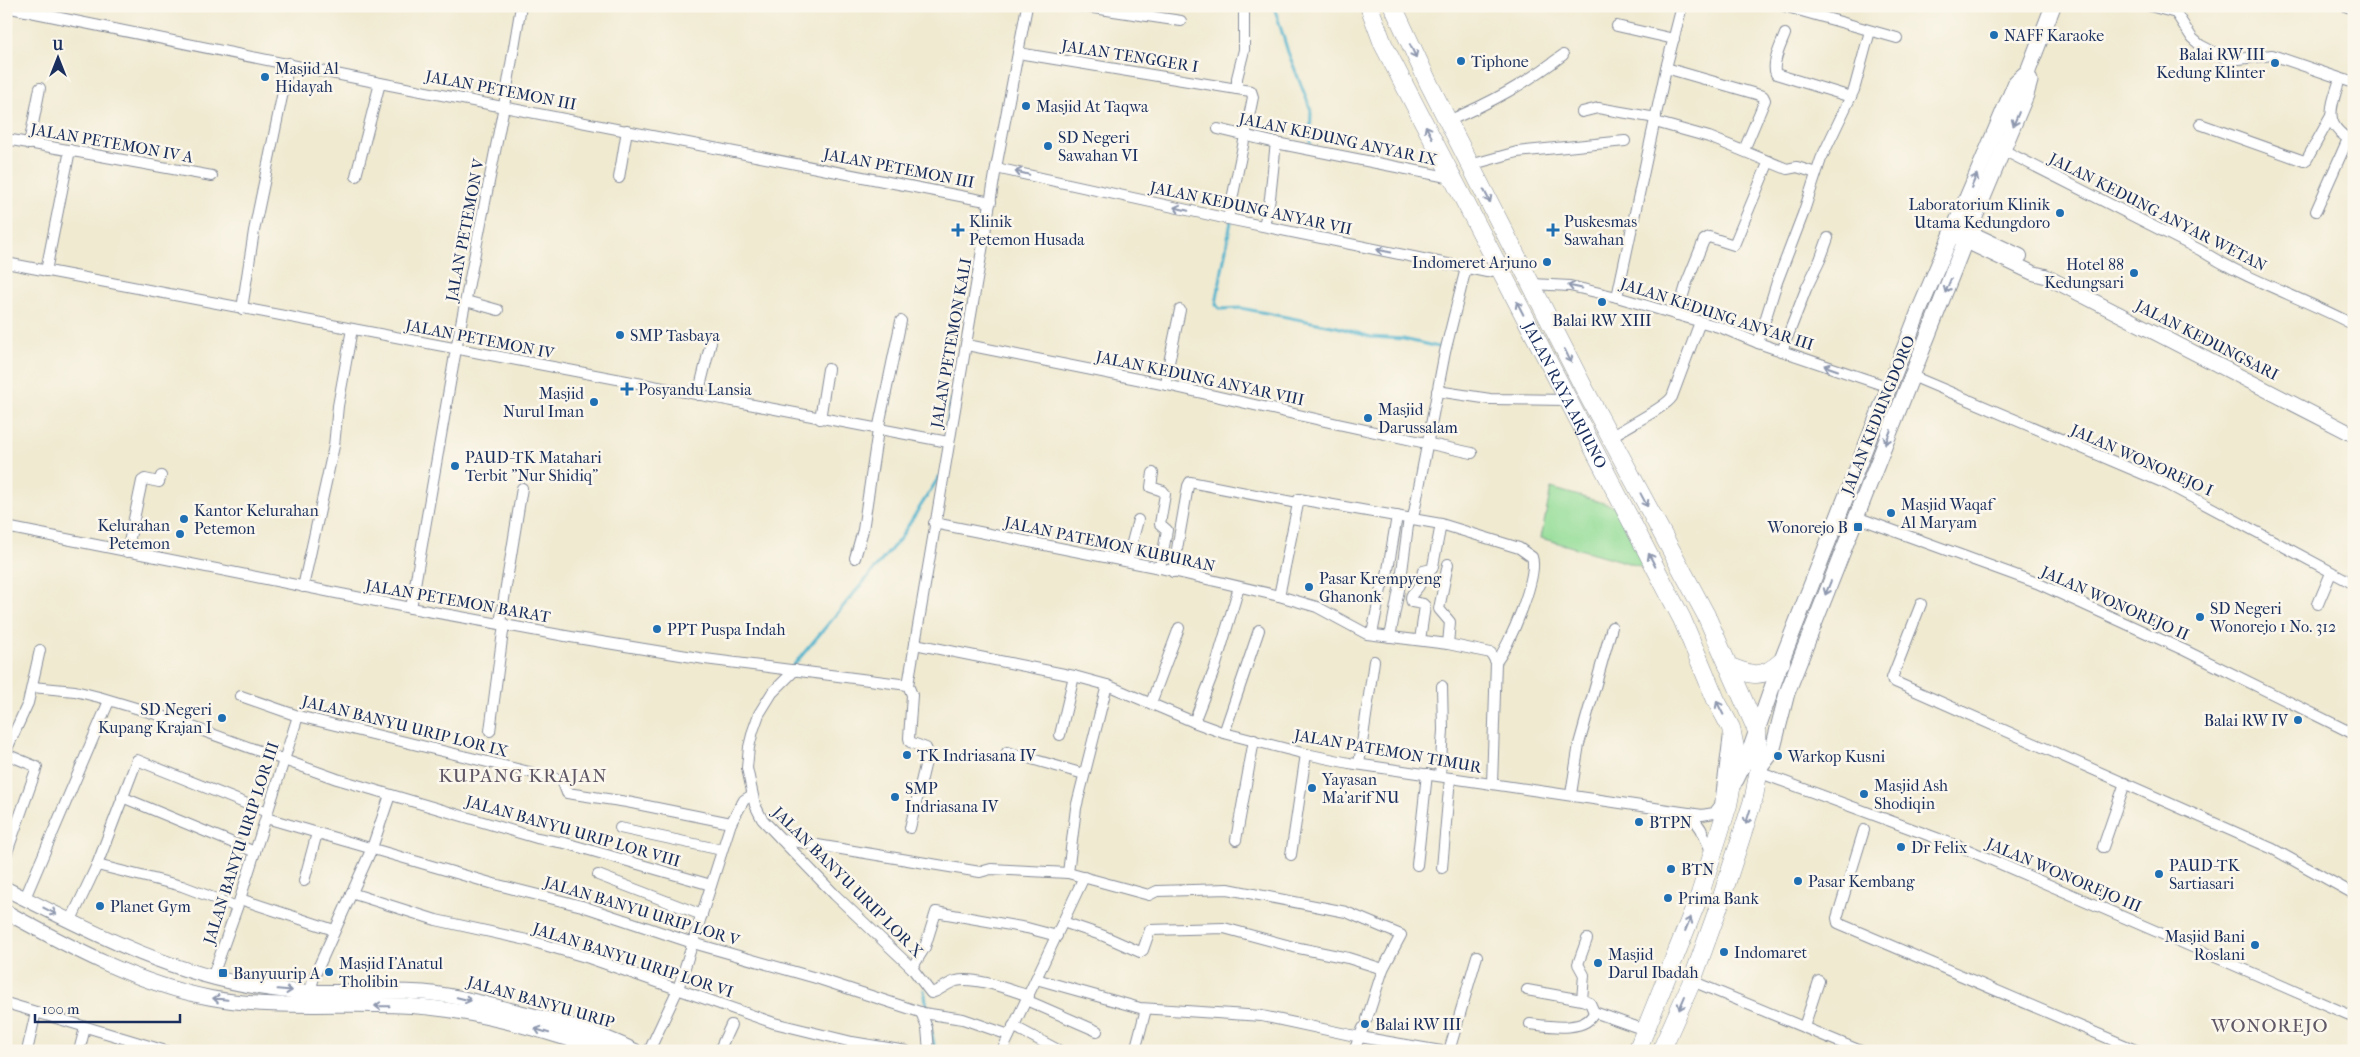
<svg xmlns="http://www.w3.org/2000/svg" width="2360" height="1057" viewBox="0 0 2360 1057" font-family="'IM FELL French Canon',serif">
  <style>
    .green { fill: #94dd98; stroke: #58867b }
    .lines { fill: none; stroke-linecap: round; stroke-linejoin: round }
    .stream { stroke: #4fb3ce; stroke-width: 3 }
    .street-casing { stroke: #868c98; stroke-width: 12 }
    .secondary-casing { stroke: #868c98; stroke-width: 16 }
    .primary-casing { stroke: #868c98; stroke-width: 17 }
    .highway-casing { stroke: #868c98; stroke-width: 19 }
    .street { stroke: #fff; stroke-width: 10 }
    .secondary { stroke: #fff; stroke-width: 14 }
    .primary { stroke: #fff; stroke-width: 15 }
    .highway { stroke: #fff; stroke-width: 18 }
    .oneway { stroke: #8d97ae }
    .poi-dot { fill: #1f6fb2; stroke: #fbf7ec; stroke-width: 2 }
    .labels { text-anchor: middle; dominant-baseline: central; stroke-width: 5; stroke-linejoin: round; paint-order: stroke }
    .poi-label { font-size: 16px; fill: #1b2f5e; stroke: #fbf7ec; text-anchor: start }
    .street-label { font-size: 16px; fill: #1b2f5e; stroke: #fbf7ec }
    .quarter-label { font-size: 19px; letter-spacing: 1px; fill: #605866; stroke: #fbf7ec }
  </style>
  <rect width="100%" height="100%" fill="#fbf7ec"/>
  <filter id="ink" filterUnits="userSpaceOnUse"><feTurbulence type="fractalNoise" baseFrequency=".02" numOctaves="2"/><feDisplacementMap in="SourceGraphic" scale="10" xChannelSelector="R" yChannelSelector="G"/><feConvolveMatrix kernelMatrix="1 2 1 2 8 2 1 2 1" color-interpolation-filters="sRGB"/></filter>
  <filter id="wash" filterUnits="userSpaceOnUse"><feTurbulence type="fractalNoise" baseFrequency=".0096" numOctaves="4" result="noise"/><feDisplacementMap in="SourceGraphic" scale="20" xChannelSelector="R" yChannelSelector="G"/><feGaussianBlur stdDeviation="1.12" result="paint"/><feColorMatrix in="noise" values="0 0 0 0 0 0 0 0 0 0 0 0 0 0 0 0 0 1.4 0 .05"/><feComposite in="paint" operator="in"/></filter>
  <g filter="url(#wash)">
    <rect width="100%" height="100%" fill="#f0ead1"/>
    <path class="green" d="M1551,488L1614,506L1646,568L1541,538Z"/>
    <g class="lines">
      <g class="stream">
        <path d="M1274,6L1288,52L1311,110L1310,147"/>
        <path d="M1231,221L1217,298L1216,305L1220,309L1241,308L1337,327L1371,337L1403,339L1443,348"/>
        <path d="M945,439L951,400"/>
        <path d="M792,667L899,540L939,477"/>
        <path d="M924,990L935,1051"/>
      </g>
    </g>
  </g>
  <g filter="url(#ink)">
    <g class="lines">
      <defs>
        <g id="street">
          <path d="M1080,6L1181,21"/>
          <path d="M1784,6L1897,38"/>
          <path d="M2150,6L2176,13L2192,38L2200,45L2227,59H2239L2272,55L2354,83"/>
          <path d="M2345,6L2354,9"/>
          <path d="M6,7L380,83L991,202"/>
          <path d="M1617,26L1674,39"/>
          <path d="M1785,34C1781,45 1771,64 1776,74L1851,97"/>
          <path d="M1018,53L1237,89"/>
          <path d="M1666,68L1763,96L1765,100L1744,150"/>
          <path d="M2340,79C2331,107 2322,126 2353,141"/>
          <path d="M1582,112L1598,108L1656,118"/>
          <path d="M1448,121C1492,102 1525,84 1563,55"/>
          <path d="M1655,122L1709,137L1787,169L1797,167L1816,173"/>
          <path d="M2200,124L2304,161L2307,159L2331,116"/>
          <path d="M1218,129L1281,144L1452,178"/>
          <path d="M6,139L212,176"/>
          <path d="M29,144L40,88"/>
          <path d="M2003,150L2200,250C2249,281 2303,298 2354,325"/>
          <path d="M1470,165L1517,152L1625,141"/>
          <path d="M996,168L1233,220L1487,272L1500,269"/>
          <path d="M356,176L380,83"/>
          <path d="M619,178L627,130"/>
          <path d="M2316,211L2348,139"/>
          <path d="M1228,219L1253,97L1251,91L1237,89V78L1244,50V6"/>
          <path d="M1264,226L1270,198L1276,142"/>
          <path d="M6,263L948,442"/>
          <path d="M46,271L70,150"/>
          <path d="M1532,284L1570,286L1617,297L1722,328L1758,343L1889,387"/>
          <path d="M1617,297L1666,68L1682,6"/>
          <path d="M466,301L498,310"/>
          <path d="M242,309L254,231L289,63"/>
          <path d="M1677,315L1687,282L1704,240L1709,237L1734,245L1769,161"/>
          <path d="M1758,343L1777,282L1803,214L1821,159L1854,90L1870,31"/>
          <path d="M967,345L1167,385L1338,424L1472,453"/>
          <path d="M1782,351L1806,289L1820,260L1828,238"/>
          <path d="M1912,376L2169,485L2354,584"/>
          <path d="M1167,385V372L1180,310"/>
          <path d="M1437,391L1490,399L1566,400"/>
          <path d="M698,395L711,342"/>
          <path d="M820,419L828,369"/>
          <path d="M1611,437C1625,427 1665,408 1672,397L1700,322"/>
          <path d="M1153,473L1151,487L1163,491L1165,494L1160,524L1167,530L1160,568"/>
          <path d="M1856,517L2037,583L2186,651L2354,734"/>
          <path d="M1413,518L1445,352L1466,268"/>
          <path d="M934,523L1160,568L1279,596L1317,607L1367,634L1448,644L1491,653L1496,662L1492,784"/>
          <path d="M6,527L411,608L571,637L705,659L908,685"/>
          <path d="M127,552L142,481L145,479L159,482L161,476"/>
          <path d="M855,558L863,530L878,430L901,321"/>
          <path d="M1127,561L1138,520"/>
          <path d="M1448,564L1439,609L1450,622L1448,644"/>
          <path d="M1173,572L1188,486L1190,482L1297,503"/>
          <path d="M303,587L334,446L338,406L352,329"/>
          <path d="M1279,596L1299,499L1441,524L1519,548L1532,557C1539,575 1509,647 1496,662"/>
          <path d="M1921,604L1892,678L1893,681L2273,849L2354,894"/>
          <path d="M2318,604L2331,573"/>
          <path d="M411,608L456,349L504,106L521,6"/>
          <path d="M500,623L522,488"/>
          <path d="M1372,634L1381,589L1387,576L1397,516"/>
          <path d="M1390,637L1401,579L1409,518"/>
          <path d="M1420,640L1425,606L1423,604L1412,602C1408,593 1417,592 1420,584C1421,580 1422,575 1423,571L1432,569L1433,566L1441,524"/>
          <path d="M915,644L1074,676L1107,685L1194,722L1224,733L1306,754L1349,763L1702,815L1714,813L1720,805L1729,734"/>
          <path d="M795,670L772,693L759,714L753,731L749,747L747,768L755,805L762,819L781,839L835,895L912,968L931,993C940,991 947,983 956,981C975,976 1010,990 1029,996"/>
          <path d="M908,685L996,168L1027,6"/>
          <path d="M908,685L912,695L909,738L910,742L926,748L928,753L910,828"/>
          <path d="M32,687L75,691L99,697L159,715L337,779L537,838L565,843L711,885"/>
          <path d="M241,696L298,716L562,780L567,793L627,802L731,823"/>
          <path d="M1151,703L1179,628"/>
          <path d="M1194,722L1215,668L1239,587"/>
          <path d="M490,731L504,624"/>
          <path d="M1224,733L1259,630"/>
          <path d="M1060,735L1074,676"/>
          <path d="M6,751L28,703L40,650"/>
          <path d="M1007,752L1084,774"/>
          <path d="M6,754L37,767L6,855"/>
          <path d="M1359,764L1374,661"/>
          <path d="M1758,772L1966,849L2354,1017"/>
          <path d="M1440,776L1443,730L1442,686"/>
          <path d="M1571,794L1579,744L1612,627"/>
          <path d="M122,797L255,852"/>
          <path d="M1690,813L1701,829L1712,853"/>
          <path d="M266,818L494,884L582,906L693,943L816,978L923,1013L963,1019L1009,1035"/>
          <path d="M620,828L722,850"/>
          <path d="M1864,830L1837,918L1838,923L2138,1051"/>
          <path d="M781,839L980,872L991,869L1068,873L1149,895L1157,891L1228,889L1346,912L1401,935L1383,969L1367,1019"/>
          <path d="M1236,840L1254,740"/>
          <path d="M2103,847L2125,783"/>
          <path d="M1291,855L1306,754"/>
          <path d="M97,865L182,886L237,907"/>
          <path d="M1417,865L1427,774"/>
          <path d="M1442,868L1450,778"/>
          <path d="M1068,873L1076,808L1107,685"/>
          <path d="M598,875L702,915"/>
          <path d="M304,881L317,833"/>
          <path d="M351,893L436,920L527,940L589,958L774,1023L852,1042L906,1051"/>
          <path d="M25,898L109,701"/>
          <path d="M240,899L334,930"/>
          <path d="M70,922L97,865L137,760L267,812"/>
          <path d="M1063,922L1104,936L1140,952L1143,950L1150,930L1224,928L1294,947L1348,958L1383,969"/>
          <path d="M912,968L925,947L936,912L1027,928L1057,936"/>
          <path d="M212,978L240,899L298,716"/>
          <path d="M1036,979L1140,1008L1262,1016L1360,1037L1441,1051"/>
          <path d="M1692,981L1861,1051"/>
          <path d="M1527,990L1582,1000L1590,1003L1594,1012"/>
          <path d="M310,992L314,977L372,848L390,795"/>
          <path d="M1026,1000L1097,1031"/>
          <path d="M1582,1000L1584,975L1578,964L1587,939"/>
          <path d="M6,1003L166,1051"/>
          <path d="M921,1012L927,1028L929,1051"/>
          <path d="M1594,1012L1645,1030"/>
          <path d="M1530,1024C1547,1026 1587,1033 1594,1012"/>
          <path d="M1013,1026L1060,1051"/>
          <path d="M1804,1027L1819,981"/>
          <path d="M27,1051L36,1012"/>
          <path d="M79,1051L85,1028"/>
          <path d="M649,1051L678,989L731,823L744,800L752,795"/>
          <path d="M719,1051L731,1025"/>
          <path d="M1002,1051L1084,877"/>
          <path d="M1135,1051L1146,1009"/>
          <path d="M1354,1051L1363,1028"/>
          <path d="M1449,1051L1477,956"/>
        </g>
        <g id="secondary">
          <path d="M1958,227L2020,256"/>
          <path d="M1957,237L2033,273L2045,276L2354,435"/>
          <path d="M6,889C88,930 167,973 259,987C310,996 362,990 413,992C445,993 475,1001 506,1009C550,1019 595,1031 635,1051"/>
          <path d="M6,912C71,948 138,984 211,998C277,1010 345,1002 411,1006C462,1009 513,1022 562,1037C576,1041 592,1045 605,1051"/>
        </g>
        <g id="primary">
          <path d="M1759,769L1772,752L1787,693L1969,231L2026,95L2030,81L2027,73"/>
          <path d="M1736,780L1749,753L1781,662L1919,311L2016,82L2028,71L2053,6"/>
        </g>
        <g id="highway">
          <path id="s1" d="M1369,6L1383,44L1682,619L1716,700L1731,728L1736,753L1735,768L1728,805L1700,894L1637,1051"/>
          <path d="M1393,6L1429,84L1585,390L1706,615L1757,731L1759,769L1754,797L1718,909L1692,981L1661,1051"/>
          <path d="M1728,666C1751,675 1761,680 1781,662"/>
        </g>
      </defs>
      <use href="#street" class="street-casing"/>
      <use href="#secondary" class="secondary-casing"/>
      <use href="#primary" class="primary-casing"/>
      <use href="#highway" class="highway-casing"/>
      <use href="#street" class="street"/>
      <use href="#secondary" class="secondary"/>
      <use href="#primary" class="primary"/>
      <use href="#highway" class="highway"/>
    </g>
    <defs><path id="oneway-shaft" d="M-6 0H5M1.5-3L5.5 0L1.5 3" fill="none" stroke-width="1.6" stroke-linecap="round" stroke-linejoin="round" transform="scale(1.25)"/></defs>
    <g class="oneway">
      <use href="#oneway-shaft" transform="translate(1413 51) rotate(65)"/>
      <use href="#oneway-shaft" transform="translate(2016 119) rotate(113)"/>
      <use href="#oneway-shaft" transform="translate(1429 132) rotate(-118)"/>
      <use href="#oneway-shaft" transform="translate(1022 173) rotate(-167)"/>
      <use href="#oneway-shaft" transform="translate(1974 181) rotate(-67)"/>
      <use href="#oneway-shaft" transform="translate(1487 196) rotate(63)"/>
      <use href="#oneway-shaft" transform="translate(1181 209) rotate(-167)"/>
      <use href="#oneway-shaft" transform="translate(1384 251) rotate(-168)"/>
      <use href="#oneway-shaft" transform="translate(1948 286) rotate(112)"/>
      <use href="#oneway-shaft" transform="translate(1575 287) rotate(-169)"/>
      <use href="#oneway-shaft" transform="translate(1520 308) rotate(-117)"/>
      <use href="#oneway-shaft" transform="translate(1568 356) rotate(64)"/>
      <use href="#oneway-shaft" transform="translate(1831 368) rotate(-161)"/>
      <use href="#oneway-shaft" transform="translate(1888 437) rotate(112)"/>
      <use href="#oneway-shaft" transform="translate(1644 500) rotate(62)"/>
      <use href="#oneway-shaft" transform="translate(1652 560) rotate(-117)"/>
      <use href="#oneway-shaft" transform="translate(1828 588) rotate(112)"/>
      <use href="#oneway-shaft" transform="translate(1720 708) rotate(-117)"/>
      <use href="#oneway-shaft" transform="translate(1748 817) rotate(107)"/>
      <use href="#oneway-shaft" transform="translate(50 911) rotate(27)"/>
      <use href="#oneway-shaft" transform="translate(1688 924) rotate(-68)"/>
      <use href="#oneway-shaft" transform="translate(285 990) rotate(5)"/>
      <use href="#oneway-shaft" transform="translate(220 999) rotate(-174)"/>
      <use href="#oneway-shaft" transform="translate(464 999) rotate(13)"/>
      <use href="#oneway-shaft" transform="translate(1682 1003) rotate(113)"/>
      <use href="#oneway-shaft" transform="translate(382 1006) rotate(-179)"/>
      <use href="#oneway-shaft" transform="translate(542 1031) rotate(-163)"/>
    </g>
  </g>
  <g class="poi-dot">
    <circle cx="1994" cy="35" r="5"/>
    <circle cx="1461" cy="61" r="5"/>
    <circle cx="2275" cy="63" r="5"/>
    <circle cx="265" cy="77" r="5"/>
    <circle cx="1026" cy="106" r="5"/>
    <circle cx="1048" cy="146" r="5"/>
    <circle cx="2060" cy="213" r="5"/>
    <path d="M955.5 222.5h5v5h5v5h-5v5h-5v-5h-5v-5h5z"/>
    <path d="M1550.5 222.5h5v5h5v5h-5v5h-5v-5h-5v-5h5z"/>
    <circle cx="1547" cy="262" r="5"/>
    <circle cx="2134" cy="273" r="5"/>
    <circle cx="1602" cy="302" r="5"/>
    <circle cx="620" cy="335" r="5"/>
    <path d="M624.5 381.5h5v5h5v5h-5v5h-5v-5h-5v-5h5z"/>
    <circle cx="594" cy="402" r="5"/>
    <circle cx="1368" cy="418" r="5"/>
    <circle cx="455" cy="466" r="5"/>
    <circle cx="1891" cy="513" r="5"/>
    <circle cx="184" cy="519" r="5"/>
    <rect x="1853" y="522" width="10" height="10" rx="2.5"/>
    <circle cx="180" cy="534" r="5"/>
    <circle cx="1309" cy="587" r="5"/>
    <circle cx="2200" cy="617" r="5"/>
    <circle cx="657" cy="629" r="5"/>
    <circle cx="222" cy="718" r="5"/>
    <circle cx="2298" cy="720" r="5"/>
    <circle cx="907" cy="755" r="5"/>
    <circle cx="1778" cy="756" r="5"/>
    <circle cx="1312" cy="788" r="5"/>
    <circle cx="1864" cy="794" r="5"/>
    <circle cx="895" cy="797" r="5"/>
    <circle cx="1639" cy="822" r="5"/>
    <circle cx="1901" cy="847" r="5"/>
    <circle cx="1671" cy="869" r="5"/>
    <circle cx="2159" cy="874" r="5"/>
    <circle cx="1798" cy="881" r="5"/>
    <circle cx="1668" cy="898" r="5"/>
    <circle cx="100" cy="906" r="5"/>
    <circle cx="2255" cy="945" r="5"/>
    <circle cx="1724" cy="952" r="5"/>
    <circle cx="1598" cy="963" r="5"/>
    <circle cx="329" cy="972" r="5"/>
    <rect x="218" y="968" width="10" height="10" rx="2.5"/>
    <circle cx="1365" cy="1024" r="5"/>
  </g>
  <g class="labels">
    <g class="poi-label">
      <text x="2004" y="35">NAFF Karaoke</text>
      <text x="2265" y="54" text-anchor="end">Balai RW III<tspan x="2265" dy="18">Kedung Klinter</tspan></text>
      <text x="1471" y="61">Tiphone</text>
      <text x="275" y="68">Masjid Al<tspan x="275" dy="18">Hidayah</tspan></text>
      <text x="1036" y="106">Masjid At Taqwa</text>
      <text x="1058" y="137">SD Negeri<tspan x="1058" dy="18">Sawahan VI</tspan></text>
      <text x="2050" y="204" text-anchor="end">Laboratorium Klinik<tspan x="2050" dy="18">Utama Kedungdoro</tspan></text>
      <text x="969" y="221">Klinik<tspan x="969" dy="18">Petemon Husada</tspan></text>
      <text x="1564" y="221">Puskesmas<tspan x="1564" dy="18">Sawahan</tspan></text>
      <text x="1537" y="262" text-anchor="end">Indomeret Arjuno</text>
      <text x="2124" y="264" text-anchor="end">Hotel 88<tspan x="2124" dy="18">Kedungsari</tspan></text>
      <text x="1602" y="320" text-anchor="middle">Balai RW XIII</text>
      <text x="630" y="335">SMP Tasbaya</text>
      <text x="638" y="389">Posyandu Lansia</text>
      <text x="584" y="393" text-anchor="end">Masjid<tspan x="584" dy="18">Nurul Iman</tspan></text>
      <text x="1378" y="409">Masjid<tspan x="1378" dy="18">Darussalam</tspan></text>
      <text x="465" y="457">PAUD-TK Matahari<tspan x="465" dy="18">Terbit "Nur Shidiq"</tspan></text>
      <text x="1901" y="504">Masjid Waqaf<tspan x="1901" dy="18">Al Maryam</tspan></text>
      <text x="194" y="510">Kantor Kelurahan<tspan x="194" dy="18">Petemon</tspan></text>
      <text x="170" y="525" text-anchor="end">Kelurahan<tspan x="170" dy="18">Petemon</tspan></text>
      <text x="1848" y="527" text-anchor="end">Wonorejo B</text>
      <text x="1319" y="578">Pasar Krempyeng<tspan x="1319" dy="18">Ghanonk</tspan></text>
      <text x="2210" y="608">SD Negeri<tspan x="2210" dy="18">Wonorejo 1 No. 312</tspan></text>
      <text x="667" y="629">PPT Puspa Indah</text>
      <text x="212" y="709" text-anchor="end">SD Negeri<tspan x="212" dy="18">Kupang Krajan I</tspan></text>
      <text x="2288" y="720" text-anchor="end">Balai RW IV</text>
      <text x="917" y="755">TK Indriasana IV</text>
      <text x="1788" y="756">Warkop Kusni</text>
      <text x="1322" y="779">Yayasan<tspan x="1322" dy="18">Ma'arif NU</tspan></text>
      <text x="1874" y="785">Masjid Ash<tspan x="1874" dy="18">Shodiqin</tspan></text>
      <text x="905" y="788">SMP<tspan x="905" dy="18">Indriasana IV</tspan></text>
      <text x="1649" y="822">BTPN</text>
      <text x="1911" y="847">Dr Felix</text>
      <text x="2169" y="865">PAUD-TK<tspan x="2169" dy="18">Sartiasari</tspan></text>
      <text x="1681" y="869">BTN</text>
      <text x="1808" y="881">Pasar Kembang</text>
      <text x="1678" y="898">Prima Bank</text>
      <text x="110" y="906">Planet Gym</text>
      <text x="2245" y="936" text-anchor="end">Masjid Bani<tspan x="2245" dy="18">Roslani</tspan></text>
      <text x="1734" y="952">Indomaret</text>
      <text x="1608" y="954">Masjid<tspan x="1608" dy="18">Darul Ibadah</tspan></text>
      <text x="339" y="963">Masjid I'Anatul<tspan x="339" dy="18">Tholibin</tspan></text>
      <text x="233" y="973">Banyuurip A</text>
      <text x="1375" y="1024">Balai RW III</text>
    </g>
    <g class="street-label">
      <text transform="translate(1130 56) rotate(9)">JALAN TENGGER I</text>
      <text transform="translate(501 90) rotate(11)">JALAN PETEMON III</text>
      <text transform="translate(1338 139) rotate(12)">JALAN KEDUNG ANYAR IX</text>
      <text transform="translate(112 143) rotate(10)">JALAN PETEMON IV A</text>
      <text transform="translate(899 168) rotate(11)">JALAN PETEMON III</text>
      <text transform="translate(1251 208) rotate(12)">JALAN KEDUNG ANYAR VII</text>
      <text transform="translate(2158 212) rotate(27)">JALAN KEDUNG ANYAR WETAN</text>
      <text transform="translate(465 230) rotate(-79)">JALAN PETEMON V</text>
      <text transform="translate(1717 314) rotate(18)">JALAN KEDUNG ANYAR III</text>
      <text transform="translate(480 339) rotate(11)">JALAN PETEMON IV</text>
      <text transform="translate(2207 340) rotate(27)">JALAN KEDUNGSARI</text>
      <text transform="translate(951 343) rotate(-80)">JALAN PETEMON KALI</text>
      <text transform="translate(1200 378) rotate(12)">JALAN KEDUNG ANYAR VIII</text>
      <text stroke="none"><textPath href="#s1" startOffset="436">JALAN RAYA ARJUNO</textPath></text>
      <text transform="translate(1878 415) rotate(-68)">JALAN KEDUNGDORO</text>
      <text transform="translate(2142 460) rotate(24)">JALAN WONOREJO I</text>
      <text transform="translate(1110 544) rotate(12)">JALAN PATEMON KUBURAN</text>
      <text transform="translate(458 601) rotate(10)">JALAN PETEMON BARAT</text>
      <text transform="translate(2115 603) rotate(24)">JALAN WONOREJO II</text>
      <text transform="translate(405 726) rotate(14)">JALAN BANYU URIP LOR IX</text>
      <text transform="translate(1388 751) rotate(10)">JALAN PATEMON TIMUR</text>
      <text transform="translate(573 831) rotate(16)">JALAN BANYU URIP LOR VIII</text>
      <text transform="translate(241 843) rotate(-72)">JALAN BANYU URIP LOR III</text>
      <text transform="translate(2064 875) rotate(23)">JALAN WONOREJO III</text>
      <text transform="translate(848 882) rotate(45)">JALAN BANYU URIP LOR X</text>
      <text transform="translate(642 911) rotate(17)">JALAN BANYU URIP LOR V</text>
      <text transform="translate(633 960) rotate(18)">JALAN BANYU URIP LOR VI</text>
      <text transform="translate(541 1002) rotate(16)">JALAN BANYU URIP</text>
    </g>
    <g class="quarter-label">
      <text x="523" y="776">KUPANG KRAJAN</text>
      <text x="2270" y="1026">WONOREJO</text>
    </g>
  </g>
  <rect width="2360" height="1057" fill="none" stroke="#fbf7ec" stroke-width="25"/>
  <g transform="translate(58 58)" stroke="#fbf7ec" stroke-width="4" paint-order="stroke">
  <path d="M0-4L9 19L0 12L-9 19Z" fill="#1b2f5e"/>
  <text y="-8" font-size="14" font-weight="bold" text-anchor="middle" fill="#1b2f5e">U</text>
  </g>
  <path d="M35 1014v8h145v-8" fill="none" stroke="#1b2f5e" stroke-width="2.5"/>
  <text x="42" y="1014" font-size="15" fill="#1b2f5e" stroke="#fbf7ec" stroke-width="4" paint-order="stroke">100 m</text>
</svg>
